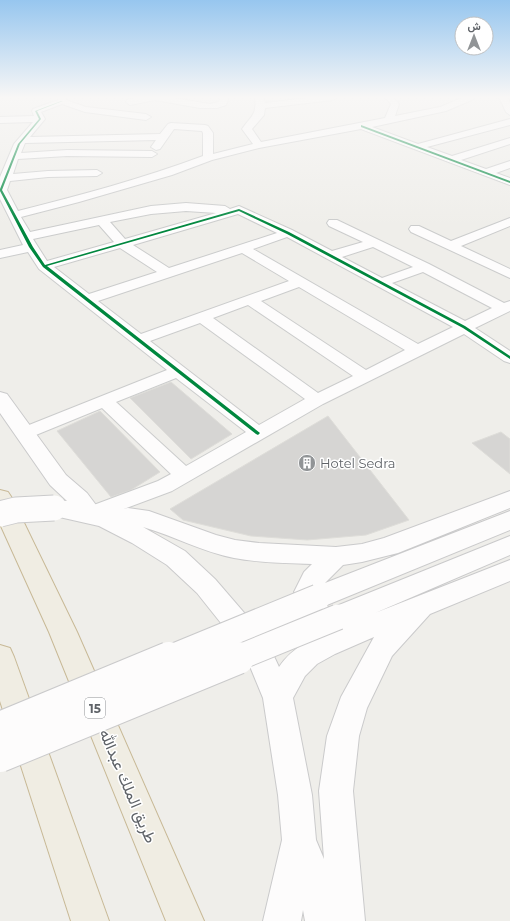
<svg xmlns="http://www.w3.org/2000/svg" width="510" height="921" viewBox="0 0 510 921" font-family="Montserrat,Vazirmatn,sans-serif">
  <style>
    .building { fill: #d6d5d3; stroke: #deddd9 }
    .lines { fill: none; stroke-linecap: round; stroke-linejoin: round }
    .street-casing { stroke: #cbcccc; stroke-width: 2 }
    .secondary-casing { stroke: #cacacb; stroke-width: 2 }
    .highway-casing { stroke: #c8b996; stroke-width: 2 }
    .street { fill: #fdfcfc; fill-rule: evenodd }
    .secondary { fill: #fdfcfc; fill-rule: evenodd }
    .highway { fill: #f0ede3; fill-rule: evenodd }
    .secondary-bridge-far1-casing { stroke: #cacacb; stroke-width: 27; stroke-linecap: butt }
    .secondary-bridge-casing { stroke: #cacacb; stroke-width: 34; stroke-linecap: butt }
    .secondary-bridge-far1 { stroke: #fdfcfc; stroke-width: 25 }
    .secondary-bridge { stroke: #fdfcfc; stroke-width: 32 }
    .cycleway-casing { stroke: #fff; stroke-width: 3 }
    .cycleway { fill: #00873e; fill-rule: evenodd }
    .labels { text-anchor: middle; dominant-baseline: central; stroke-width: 3; stroke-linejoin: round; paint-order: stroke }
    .shield { fill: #fff; stroke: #8f9295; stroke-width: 1 }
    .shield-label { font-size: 12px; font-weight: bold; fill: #5f6368 }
    .poi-label { font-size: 13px; fill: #5f6368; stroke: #fff; text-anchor: start }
    .near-street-label { font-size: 16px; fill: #5f6368; stroke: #fff }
  </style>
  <rect width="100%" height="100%" fill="#efeeea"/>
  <g class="building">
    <path d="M171,382L232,434L191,459L130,398Z"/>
    <path d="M100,411L160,472L131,490L111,497L57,431Z"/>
    <path d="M328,416L409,520L366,535L307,540L251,536L183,520L170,509Z"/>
    <path d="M501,432L510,439V474L472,443Z"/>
  </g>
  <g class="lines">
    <defs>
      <g id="street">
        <path d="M58,97H66V100L86,107L146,114L151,117L146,120L85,112L62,104L41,112L45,119L30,137L160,134L168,124L171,123L205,125L208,126L213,133V154L253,144L242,129C252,115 257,115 255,97H263L265,103L315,97H337L333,100L265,108L264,115L252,129L261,142L385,118L391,104L385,97H393L399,104L395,116L440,107L464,97H475L474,99L446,111L372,127L418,144L510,119V125L427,147L452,156L510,138V144L461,160L486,169L510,161V168L496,173L510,178V185L361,129L259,148L212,160L172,175L79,202L21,217L30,232L151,206L186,203L225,206L230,209L239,206L292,230L332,251L363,242L329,226L327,223L329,220H337L429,264L504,303L510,301V311L475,328L510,351V363L504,361L464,334L323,404L172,491L97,519L90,521L83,519L80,514L83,509L158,481L171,474L102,408L31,437L25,439L19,437L16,433L19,429L167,370L39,269L28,252L0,258V250L23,245L0,199V177L14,144L33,122L0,123V117L34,116L32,111L33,109L58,100ZM174,129L202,131L203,133V156C142,179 80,195 18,211L7,190L10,181L48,177L97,176L102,173L97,170L48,171L13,174L18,159L67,156L152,157L157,154L152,151L67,150L21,153L25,143L156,140L151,147L156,150L160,149ZM186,211L216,213L125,239L110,222L151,214ZM238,214L277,233L169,268L133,245ZM99,225L114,242L47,261L33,239ZM287,237L453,327L418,344L253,249ZM373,247L413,267L382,278L342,257ZM120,248L157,272L89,294L54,267ZM242,253L289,281L141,334L98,301ZM423,272L492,308L465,321L392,283ZM299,287L405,350L366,370L261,301ZM248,305L353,376L318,393L213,318ZM200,323L305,399L259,425L150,341ZM176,378L246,432L186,466L116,402Z"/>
        <path d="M140,97H168L210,104L219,102L221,97H229L226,105L217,108H200L155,100L130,105L126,102L127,100Z"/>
        <path d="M499,97H507L510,103V115L506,112Z"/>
        <path d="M510,218V226L461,246L510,269V278L411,232L409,229L411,226H419L451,241Z"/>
      </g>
      <path id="secondary" d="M0,392L7,394L66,475L87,493L99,509L106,511L128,508L149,511L216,535L235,540L259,543L336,547L362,544L384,538L510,491V508L398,553L362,562L343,565L325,583L510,511V530L327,605L329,609L510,536V555L375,613L510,560V581L430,614L392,656L367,708L359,736L353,791L365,921H305L303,910L301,921H263L282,840L278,795L263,698L244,652L197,593L167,565L132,543L99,526L46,514L42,508L46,502L54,500L67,501L50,485L0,413ZM143,527C174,536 203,552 234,558C260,563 286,563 312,564L304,572L294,592C299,609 304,625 325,618L328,625L338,628C315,637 293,646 279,667L265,637L215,579L185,551ZM374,637L341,697L327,736L319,791L324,859L316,840L312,795L293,698L305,676L317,664L335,654Z"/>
      <g id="highway">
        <path d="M0,490L8,492L12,498L77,632L204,921H166L49,632L0,524Z"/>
        <path d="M0,645L10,648L14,657L109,921H71L0,701Z"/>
      </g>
    </defs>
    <use href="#street" class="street-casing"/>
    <use href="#secondary" class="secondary-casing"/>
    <use href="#highway" class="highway-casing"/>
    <use href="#street" class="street"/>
    <use href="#secondary" class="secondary"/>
    <use href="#highway" class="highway"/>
    <defs>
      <g id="secondary-bridge-far1">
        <path d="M0,514L16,510L54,508"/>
        <path d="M167,659L318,597"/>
        <path d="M235,659L338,617"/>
      </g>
      <g id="secondary-bridge">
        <path d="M0,728L169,658"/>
        <path d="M0,756L238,658"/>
      </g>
    </defs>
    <use href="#secondary-bridge-far1" class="secondary-bridge-far1-casing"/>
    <use href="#secondary-bridge" class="secondary-bridge-casing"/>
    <use href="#secondary-bridge-far1" class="secondary-bridge-far1"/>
    <use href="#secondary-bridge" class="secondary-bridge"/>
    <defs>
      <g id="cycleway">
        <path d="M61,101H63L37,111L41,119L20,144L2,190L33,247L45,265L239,209L289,232L465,326L510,356V359L463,328L287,234L239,211L47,266L260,433L258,435L256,434L43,267L29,247L0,191V189L18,144L39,119L35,111Z"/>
        <path d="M361,125L510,181V183L361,127Z"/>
      </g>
    </defs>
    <use href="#cycleway" class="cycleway-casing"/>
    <use href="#cycleway" class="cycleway"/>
  </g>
  <linearGradient id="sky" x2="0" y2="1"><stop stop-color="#97c6ef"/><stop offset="0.43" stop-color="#f8f7f6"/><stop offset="1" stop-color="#f8f7f6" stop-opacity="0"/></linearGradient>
  <rect width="510" height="226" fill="url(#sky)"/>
  <defs>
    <symbol id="building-disc" viewBox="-11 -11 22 22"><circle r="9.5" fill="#919496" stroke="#fff"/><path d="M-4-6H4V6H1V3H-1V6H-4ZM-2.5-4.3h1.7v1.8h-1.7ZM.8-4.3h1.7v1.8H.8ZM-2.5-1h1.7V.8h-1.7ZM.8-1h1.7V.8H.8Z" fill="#fff"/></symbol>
  </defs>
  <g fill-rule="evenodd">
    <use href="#building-disc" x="297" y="453" width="20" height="20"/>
  </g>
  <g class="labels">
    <rect class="shield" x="85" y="698" width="20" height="20" rx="3"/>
    <g class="shield-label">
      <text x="95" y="708">15</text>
    </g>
    <g class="poi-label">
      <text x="320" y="463">Hotel Sedra</text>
    </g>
    <g class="near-street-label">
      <text transform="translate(128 786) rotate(67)">طريق الملك عبدالله</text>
    </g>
  </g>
  <g transform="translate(474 36)"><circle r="19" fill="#ffffff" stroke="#bfc1c3"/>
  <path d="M0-3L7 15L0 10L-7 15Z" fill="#919496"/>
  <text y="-6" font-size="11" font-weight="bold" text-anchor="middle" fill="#5f6368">ش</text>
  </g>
</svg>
